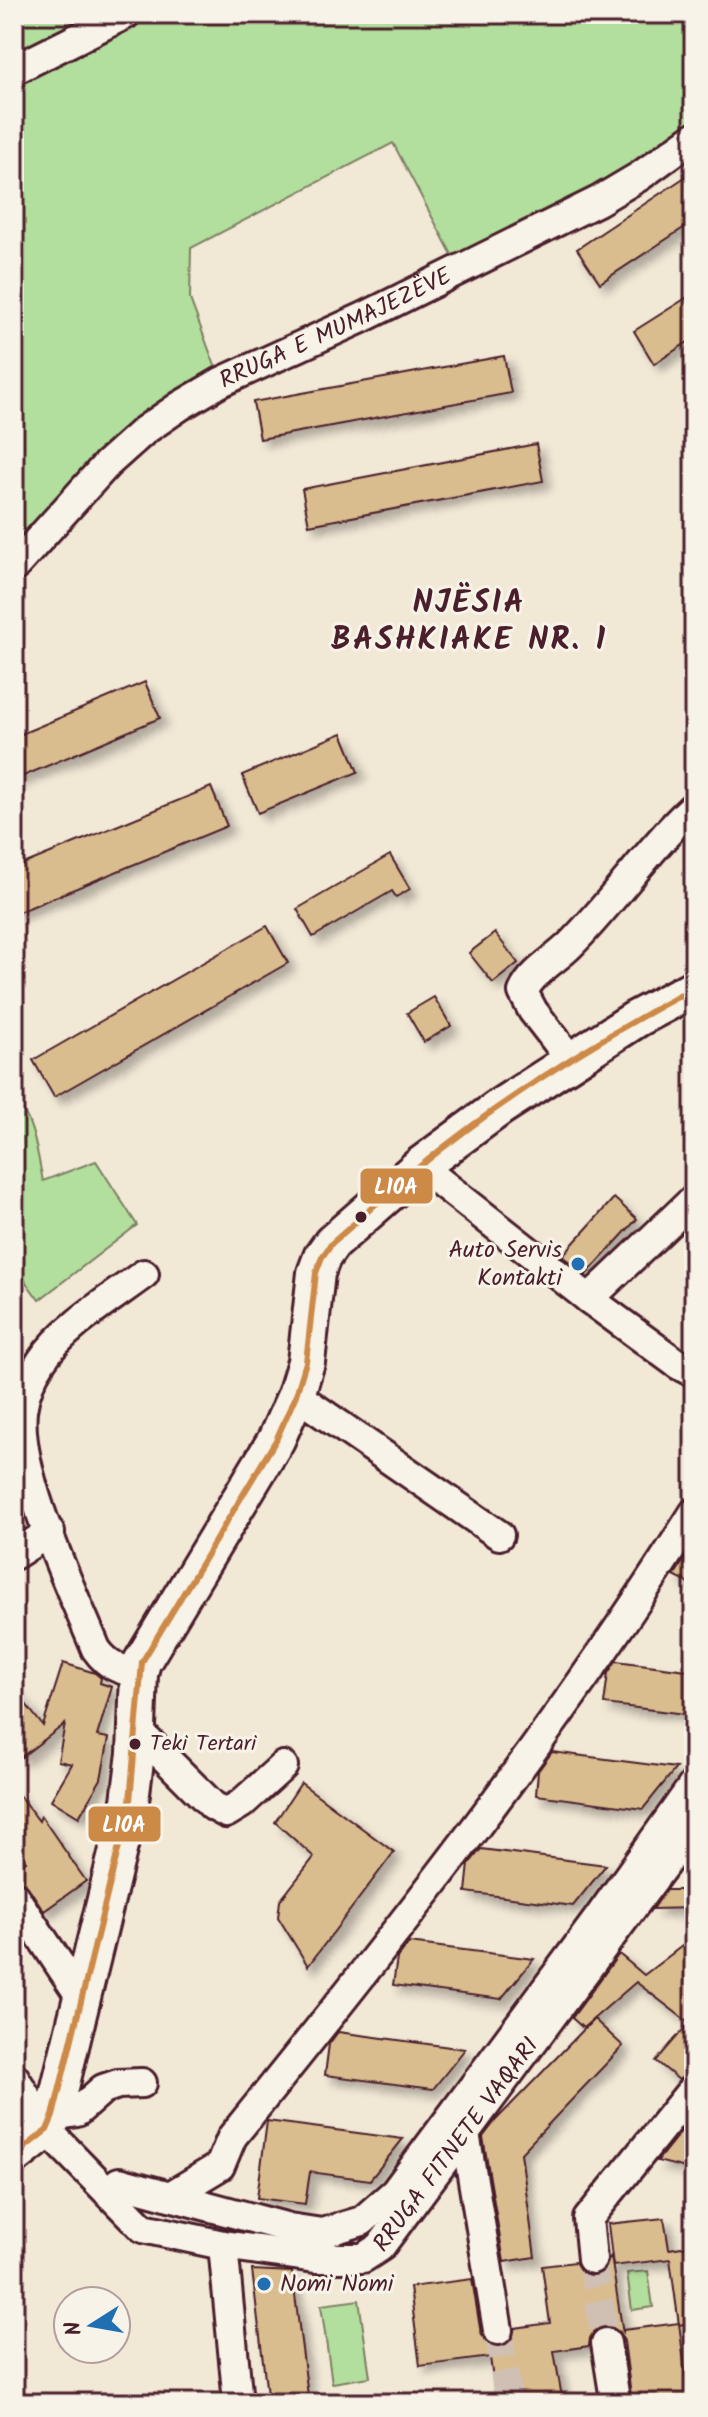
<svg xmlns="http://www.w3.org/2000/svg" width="708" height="2417" viewBox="0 0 708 2417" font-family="Kalam,sans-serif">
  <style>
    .green { fill: #b2df9d; stroke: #7e7f64; stroke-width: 2 }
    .building { fill: #dabd8e; stroke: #4a1f2b; stroke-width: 2; filter: url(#shadow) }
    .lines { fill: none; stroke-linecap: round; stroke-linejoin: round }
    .minor-tunnel { stroke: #d0c0b4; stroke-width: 28; stroke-dasharray: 28 14; stroke-linecap: butt }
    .minor-casing { stroke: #4a1f2b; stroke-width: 34 }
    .major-casing { stroke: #4a1f2b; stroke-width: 42 }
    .minor { stroke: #f7f3e8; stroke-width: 28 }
    .major { stroke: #f7f3e8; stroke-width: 36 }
    .bus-1-casing { stroke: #f7f3e8; stroke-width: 12 }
    .bus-1 { stroke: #cd8946; stroke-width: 6 }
    .bus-dot { fill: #4a1f2b; stroke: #f7f3e8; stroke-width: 3 }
    .poi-dot { fill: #1f6fb2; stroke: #f7f3e8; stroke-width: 3 }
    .labels { text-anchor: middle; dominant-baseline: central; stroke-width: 6; stroke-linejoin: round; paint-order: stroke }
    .bus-label { font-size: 22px; fill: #4a1f2b; stroke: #f7f3e8; text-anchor: start }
    .street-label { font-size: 24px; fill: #4a1f2b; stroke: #f7f3e8 }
    .poi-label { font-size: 24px; fill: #4a1f2b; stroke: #f7f3e8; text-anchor: end }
    .district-label { font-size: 32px; font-weight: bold; letter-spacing: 2px; fill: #4a1f2b; stroke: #f7f3e8 }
    .line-badge { stroke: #f7f3e8; stroke-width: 3 }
    .badge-label { font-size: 22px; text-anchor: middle; font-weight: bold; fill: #fff }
  </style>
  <defs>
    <filter id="shadow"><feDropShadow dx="7" dy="7" stdDeviation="4" flood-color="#0004"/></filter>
  </defs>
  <rect width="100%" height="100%" fill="#f1e8d6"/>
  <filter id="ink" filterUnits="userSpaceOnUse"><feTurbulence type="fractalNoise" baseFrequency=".0125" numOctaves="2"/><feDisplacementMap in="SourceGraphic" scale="16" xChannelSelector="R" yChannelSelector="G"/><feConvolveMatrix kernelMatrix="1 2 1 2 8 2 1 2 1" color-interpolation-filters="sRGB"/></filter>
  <g filter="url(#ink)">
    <g class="green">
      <path d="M14,14H694V137L459,268L393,143L191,248L190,299L221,382L180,406L14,567Z"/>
      <path d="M14,1097C34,1120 37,1152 43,1181L96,1161L137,1225L39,1300L14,1266Z"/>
      <path d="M648,2271L653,2307L632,2310L627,2273Z"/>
      <path d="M359,2300L370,2377L332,2383L321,2305Z"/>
    </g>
    <g class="building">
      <path d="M694,171V221L600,283L577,249Z"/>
      <path d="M694,293V338L654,364L634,331Z"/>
      <path d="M504,356L511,393L260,439L253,402Z"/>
      <path d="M536,444L543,481L309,525L302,489Z"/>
      <path d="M145,682L160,718L14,780V737Z"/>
      <path d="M342,733L358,772L258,813L242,775Z"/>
      <path d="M211,787L227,826L14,914V868Z"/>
      <path d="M390,855L410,889L396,897L392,891L313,937L297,909Z"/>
      <path d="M267,926L288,963L54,1097L33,1060Z"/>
      <path d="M495,933L518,963L493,983L469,953Z"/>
      <path d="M434,997L451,1026L424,1042L407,1013Z"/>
      <path d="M614,1198L637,1219L586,1275L562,1256Z"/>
      <path d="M694,1544V1586L674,1576Z"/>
      <path d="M616,1661L694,1671V1715L604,1704L608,1673Z"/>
      <path d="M63,1663L95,1673L101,1678L100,1683L112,1687L97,1736L109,1738L101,1779L79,1817L51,1800L72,1764L58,1761L65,1724L20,1758L14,1750V1689L43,1726Z"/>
      <path d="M552,1752L676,1768L643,1809L536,1795L538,1771Z"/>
      <path d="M301,1783L394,1852L308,1966L278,1917L280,1901L314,1857L275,1822Z"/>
      <path d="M14,1789L39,1821L41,1816L86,1881L44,1911L28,1887L14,1874V1869L26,1861L14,1845Z"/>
      <path d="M481,1849L606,1865L573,1906L466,1892L469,1864Z"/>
      <path d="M666,1890H694V1908L653,1909Z"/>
      <path d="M409,1943L534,1959L501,1999L393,1985L397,1958Z"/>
      <path d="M682,1946L694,1957V2073L685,2075L679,2080L656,2061L689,2023L636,1982L583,2028L572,2018L619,1954L644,1975Z"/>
      <path d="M594,2019L623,2046L521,2153L535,2257L504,2262L483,2137L496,2120Z"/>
      <path d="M338,2032L465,2049L433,2089L325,2075L329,2044Z"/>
      <path d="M694,2115V2170L657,2161Z"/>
      <path d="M267,2121L403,2139L370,2180L310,2172L305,2204L257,2198Z"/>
      <path d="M664,2218L669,2249L694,2245V2322L679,2325L670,2259L613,2266L608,2224Z"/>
      <path d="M611,2256L623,2334V2330L679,2323L689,2403H632L624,2341L619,2332L611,2327L603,2326L595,2330L590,2338L589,2346L554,2351L563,2403H496L490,2357L420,2366L410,2287L472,2279L481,2334L491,2346L500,2347L509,2343L515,2328L550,2323L542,2266L575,2262L584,2274L594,2276L602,2272Z"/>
      <path d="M252,2270L292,2272L309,2403H268Z"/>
    </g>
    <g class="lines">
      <g class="minor-tunnel">
        <path d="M592,2259L606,2343"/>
        <path d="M498,2330L509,2403"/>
      </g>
      <defs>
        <g id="minor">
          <path d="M14,70L126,14"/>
          <path id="s1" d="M14,567L107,464L145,430L180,406L221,382L364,317L598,201L640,176L694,137"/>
          <path d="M571,1060L533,1011L523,992C532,972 555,960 570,945C614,901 648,849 694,806"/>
          <path d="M420,1166L589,1299L679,1365L694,1373"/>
          <path d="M589,1299L694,1199"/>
          <path d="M296,1395L499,1535"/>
          <path d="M14,1555L50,1532"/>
          <path d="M139,1674C119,1669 108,1666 96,1649C71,1588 16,1475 22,1411C24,1393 32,1375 42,1360C64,1327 112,1298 144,1274"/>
          <path d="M137,1730L213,1806L226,1813L241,1804L283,1766"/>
          <path d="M14,1896L81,1997"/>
          <path id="s2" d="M14,2077L47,2130L143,2228L223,2245L315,2258H363L380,2247L694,1825"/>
          <path d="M53,2116L77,2112L103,2089L118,2084L142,2083"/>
          <path d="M465,2133L498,2330"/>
          <path d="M119,2182L170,2196L220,2166L232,2137C395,1936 556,1732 694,1513"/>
          <path d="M170,2196L289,2228L322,2233L362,2221L395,2192L597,1920L694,1784"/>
          <path d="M223,2245L238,2403"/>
          <path d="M592,2259L588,2219L692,2090"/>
          <path d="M606,2343L614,2393"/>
        </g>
        <path id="major" d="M14,2156L47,2130L53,2116L130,1801L136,1753L139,1674L142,1662L276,1440L296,1395L306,1362L316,1273L322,1257L332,1243L420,1166L500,1107L636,1019L694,988"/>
      </defs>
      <use href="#minor" class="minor-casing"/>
      <use href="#major" class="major-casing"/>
      <use href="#minor" class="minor"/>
      <use href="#major" class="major"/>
      <defs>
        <path id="bus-1" d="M14,2156L47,2130L53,2116L130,1801L142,1662L276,1440L296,1395L306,1362L316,1273L322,1257L332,1243C361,1218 389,1191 419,1167C502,1099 600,1038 694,988"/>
      </defs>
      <use href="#bus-1" class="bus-1-casing"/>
      <use href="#bus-1" class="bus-1"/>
    </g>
  </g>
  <g class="bus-dot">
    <circle cx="361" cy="1217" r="7"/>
    <circle cx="135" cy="1744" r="7"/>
  </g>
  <g class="poi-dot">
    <circle cx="578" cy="1264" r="8"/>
    <circle cx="264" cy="2284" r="8"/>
  </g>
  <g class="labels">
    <g class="bus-label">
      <text x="150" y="1744">Teki Tertari</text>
    </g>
    <g class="street-label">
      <text stroke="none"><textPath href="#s1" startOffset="406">RRUGA E MUMAJEZËVE</textPath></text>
      <text stroke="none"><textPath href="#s2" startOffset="570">RRUGA FITNETE VAQARI</textPath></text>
    </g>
    <g class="poi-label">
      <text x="562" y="1250">Auto Servis<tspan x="562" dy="28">Kontakti</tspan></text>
      <text x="280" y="2284" text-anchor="start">Nomi Nomi</text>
    </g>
    <g class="district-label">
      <text x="469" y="603">NJËSIA<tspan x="469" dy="37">BASHKIAKE NR. 1</tspan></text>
    </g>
  </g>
  <g class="line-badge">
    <rect x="359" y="1167" width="75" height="38" rx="8" fill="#cd8946"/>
    <rect x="87" y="1805" width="75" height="38" rx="8" fill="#cd8946"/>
  </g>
  <g class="badge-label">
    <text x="396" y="1194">L10A</text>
    <text x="124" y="1832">L10A</text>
  </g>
  <rect width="708" height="2417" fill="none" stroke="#f7f3e8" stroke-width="48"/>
  <rect x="24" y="24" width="660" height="2369" fill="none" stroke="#4a1f2b" stroke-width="3" filter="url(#ink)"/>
  <g transform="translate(92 2325) rotate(259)"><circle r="38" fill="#f7f3e8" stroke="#b29e9c" stroke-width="2"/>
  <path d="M0-6L14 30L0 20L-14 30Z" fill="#1f6fb2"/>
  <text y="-12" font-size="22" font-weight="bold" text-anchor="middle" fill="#4a1f2b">N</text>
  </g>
</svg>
